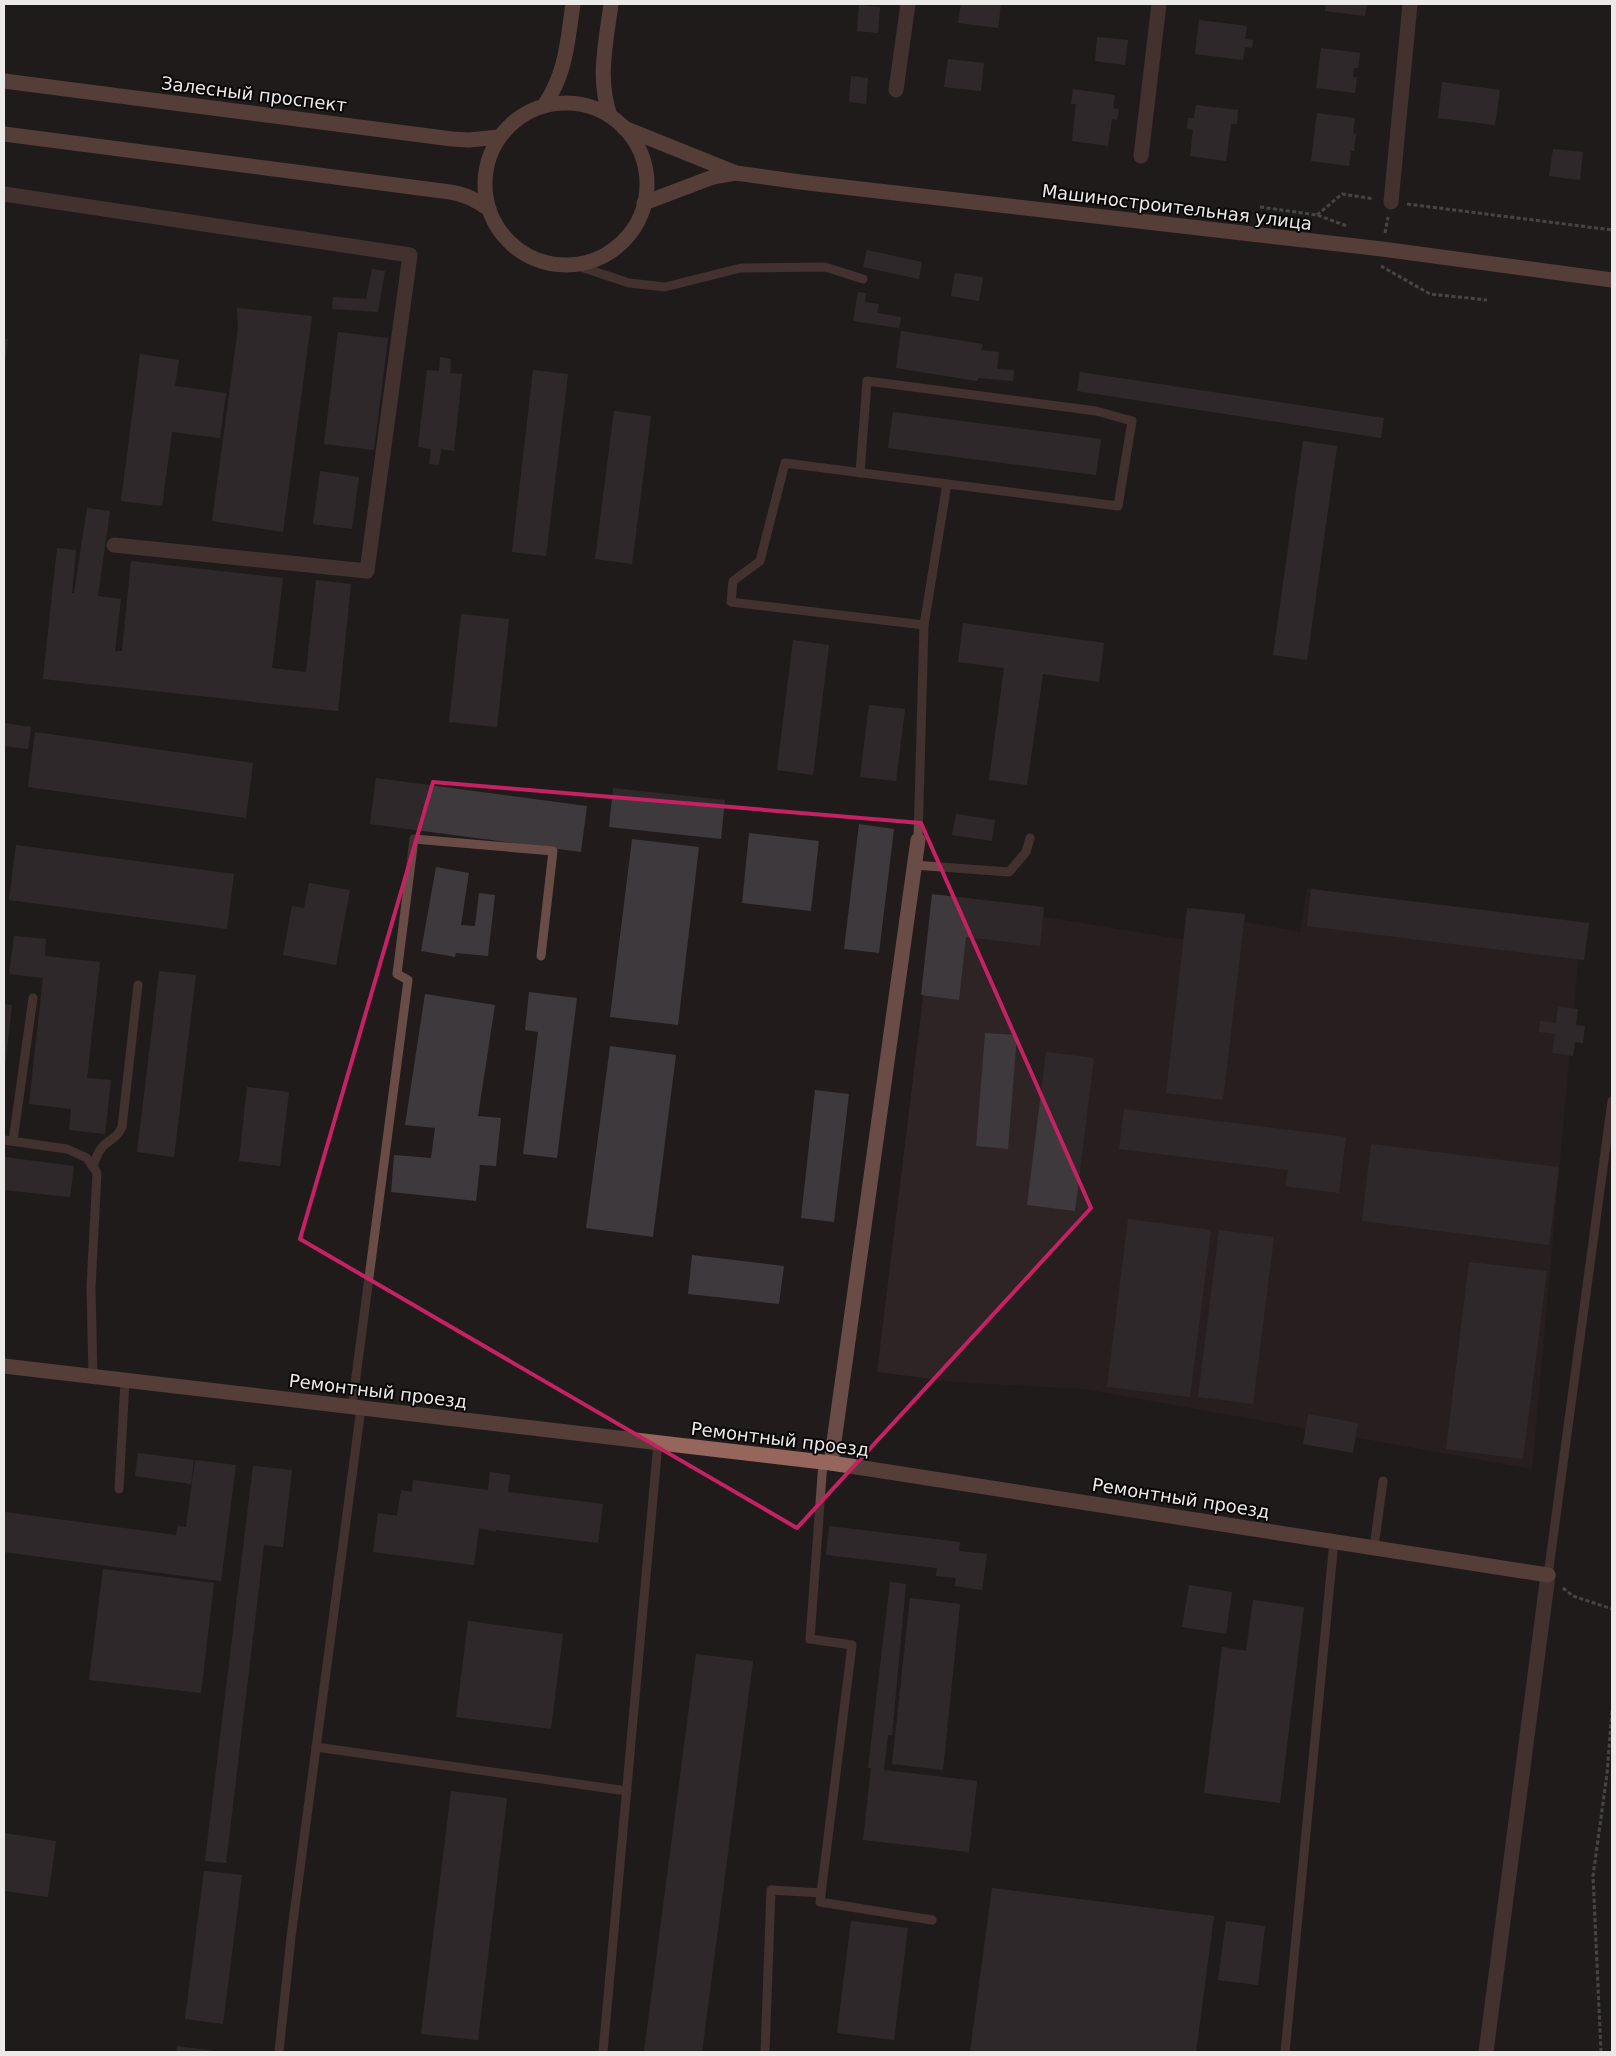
<svg xmlns="http://www.w3.org/2000/svg" width="1616" height="2056" viewBox="0 0 1616 2056" font-family="'DejaVu Sans',sans-serif">
  <style>
    .built { fill: #2e2325 }
    .building { fill: #3e393d }
    .lines { fill: none; stroke-linecap: round; stroke-linejoin: round }
    .path { stroke: #7b7777; stroke-width: 3; stroke-dasharray: 4 2.5; stroke-linecap: butt }
    .lane { stroke: #6a4c46; stroke-width: 9 }
    .street { stroke: #6a4c46; stroke-width: 15 }
    .secondary { stroke: #96665c; stroke-width: 15 }
    .marked { fill: none; stroke: #c42262; stroke-width: 4; stroke-linejoin: round }
    .labels { text-anchor: middle; dominant-baseline: central; stroke-width: 4; stroke-linejoin: round; paint-order: stroke }
    .street-label { font-size: 18px; fill: #ece9e9; stroke: #090707 }
  </style>
  <rect width="100%" height="100%" fill="#211b1c"/>
  <path class="built" d="M1307,888L1581,928L1532,1469L1085,1389L955,1382L877,1372L935,899L1185,940L1189,912L1300,932Z"/>
  <g class="building">
    <path d="M961,4H1001L998,28L958,23Z"/>
    <path d="M1326,4H1367L1365,16L1325,11Z"/>
    <path d="M859,5L880,7L878,33L857,31Z"/>
    <path d="M1199,20L1247,26L1245,39L1253,40L1252,48L1245,47L1243,60L1195,54Z"/>
    <path d="M1097,37L1128,40L1125,65L1095,61Z"/>
    <path d="M1321,48L1360,53L1358,68H1354L1353,77H1357L1355,93L1316,88Z"/>
    <path d="M948,59L984,63L981,91L944,87Z"/>
    <path d="M851,76L868,78L866,104L849,102Z"/>
    <path d="M1442,82L1500,90L1495,125L1438,118Z"/>
    <path d="M1073,89L1115,95L1113,108L1119,109L1117,120L1112,119L1108,146L1072,141L1076,104H1071Z"/>
    <path d="M1196,105L1238,110L1237,124H1231L1226,161L1190,156L1193,130L1187,129L1188,118H1194Z"/>
    <path d="M1317,113L1355,118L1353,133L1356,134L1354,151H1351L1349,166L1311,161Z"/>
    <path d="M1553,149L1583,152L1580,180L1549,176Z"/>
    <path d="M867,250L922,262L919,279L863,267Z"/>
    <path d="M372,269L385,271L378,312L332,309L333,297L366,299Z"/>
    <path d="M955,273L983,277L979,301L951,296Z"/>
    <path d="M858,292L866,293L865,302L879,304L877,313L901,317L899,328L853,321Z"/>
    <path d="M237,308L312,316L283,532L212,521L238,328Z"/>
    <path d="M901,331L983,344L981,350L999,352L997,369L1014,370L1013,381L979,378L977,381L896,368Z"/>
    <path d="M338,332L388,338L374,450L324,444Z"/>
    <path d="M4,338L8,339L5,361H4Z"/>
    <path d="M140,354L179,360L175,386L226,393L220,438L172,432L162,506L121,501Z"/>
    <path d="M440,357L451,359L450,373L462,374L454,451L441,449L439,465L429,464L431,449L418,447L427,370L439,371Z"/>
    <path d="M533,370L568,374L546,556L512,552Z"/>
    <path d="M1080,372L1384,418L1381,438L1077,391Z"/>
    <path d="M614,411L651,416L632,564L595,559Z"/>
    <path d="M893,412L1101,439L1096,475L888,448Z"/>
    <path d="M1303,441L1337,446L1307,660L1273,655Z"/>
    <path d="M320,471L359,477L352,529L313,524Z"/>
    <path d="M87,508L110,511L98,596L121,599L115,651H122L131,561L283,578L272,668L306,672L316,580L351,584L338,711L43,679L57,548L76,550L72,593H74Z"/>
    <path d="M461,614L509,619L497,727L449,722Z"/>
    <path d="M963,623L1104,643L1099,682L1043,674L1027,785L989,780L1004,668L958,662Z"/>
    <path d="M793,640L829,645L813,775L777,770Z"/>
    <path d="M869,705L905,709L896,781L860,777Z"/>
    <path d="M4,723L31,727L28,749L4,746Z"/>
    <path d="M35,732L253,763L246,818L28,787Z"/>
    <path d="M376,778L587,806L581,852L370,824Z"/>
    <path d="M613,788L725,800L721,839L609,827Z"/>
    <path d="M956,814L995,820L992,841L952,835Z"/>
    <path d="M859,824L894,829L879,953L844,949Z"/>
    <path d="M749,833L819,841L811,911L742,903Z"/>
    <path d="M632,839L699,847L678,1025L610,1017Z"/>
    <path d="M16,845L234,874L227,929L9,900Z"/>
    <path d="M436,867L469,873L461,925L475,926L479,893L495,895L488,956L456,953L455,957L421,951Z"/>
    <path d="M309,883L350,890L336,965L283,955L292,906L304,908Z"/>
    <path d="M1311,889L1589,923L1584,960L1307,926Z"/>
    <path d="M932,894L1044,907L1040,946L966,937L959,1000L921,995Z"/>
    <path d="M1187,908L1245,914L1223,1100L1166,1093Z"/>
    <path d="M14,936L46,939L45,956L100,962L87,1078L111,1080L105,1134L69,1130L71,1109L29,1104L43,978L9,974Z"/>
    <path d="M159,971L196,975L174,1157L137,1152Z"/>
    <path d="M529,992L577,998L557,1158L523,1154L538,1032L525,1030Z"/>
    <path d="M425,994L495,1005L478,1116L501,1118L496,1166L480,1165L476,1201L391,1192L394,1155L431,1158L435,1128L405,1125Z"/>
    <path d="M4,1004L12,1005L5,1066H4Z"/>
    <path d="M1558,1007L1578,1009L1576,1025L1585,1026L1583,1043L1575,1042L1573,1056L1552,1053L1555,1034L1539,1032L1540,1021L1556,1023Z"/>
    <path d="M985,1033L1017,1035L1008,1149L976,1146Z"/>
    <path d="M610,1046L676,1055L653,1237L586,1228Z"/>
    <path d="M1046,1052L1094,1058L1075,1211L1027,1205Z"/>
    <path d="M247,1087L289,1092L280,1166L239,1161Z"/>
    <path d="M815,1090L849,1094L834,1222L801,1218Z"/>
    <path d="M1124,1109L1346,1137L1339,1193L1285,1186L1288,1170L1119,1149Z"/>
    <path d="M1371,1144L1559,1167L1549,1245L1362,1221Z"/>
    <path d="M4,1157L74,1166L70,1197L4,1190Z"/>
    <path d="M1128,1219L1211,1230L1190,1397L1107,1387Z"/>
    <path d="M1219,1230L1274,1237L1253,1404L1198,1397Z"/>
    <path d="M692,1255L784,1266L779,1304L688,1294Z"/>
    <path d="M1469,1262L1547,1271L1523,1459L1446,1449Z"/>
    <path d="M1308,1414L1358,1423L1353,1453L1303,1444Z"/>
    <path d="M138,1453L194,1460L191,1484L135,1476Z"/>
    <path d="M195,1460L236,1465L221,1581L4,1552L5,1512L176,1535L178,1526L186,1527Z"/>
    <path d="M253,1466L292,1470L283,1547L264,1545L226,1863L205,1861Z"/>
    <path d="M490,1472L510,1475L508,1492L603,1504L598,1543L496,1530V1532L479,1528L474,1565L373,1552L378,1513L397,1516L401,1490L412,1492L413,1480L488,1490Z"/>
    <path d="M829,1526L960,1542L959,1551L987,1554L982,1590L955,1586L956,1578L936,1576L937,1568L826,1555Z"/>
    <path d="M103,1569L214,1583L201,1693L89,1680Z"/>
    <path d="M890,1582L906,1584L892,1735H888L884,1770L977,1781L969,1852L863,1840L871,1768H868Z"/>
    <path d="M1189,1585L1232,1592L1226,1634L1182,1627Z"/>
    <path d="M910,1598L960,1604L943,1770L892,1764Z"/>
    <path d="M1253,1600L1304,1607L1280,1803L1204,1793L1222,1647L1246,1651Z"/>
    <path d="M468,1621L563,1634L551,1729L456,1717Z"/>
    <path d="M696,1654L753,1661L702,2052H644Z"/>
    <path d="M451,1791L507,1798L478,2040L421,2034Z"/>
    <path d="M4,1833L56,1841L48,1897L4,1891Z"/>
    <path d="M204,1871L242,1875L223,2024L185,2019Z"/>
    <path d="M992,1888L1214,1916L1196,2052H970Z"/>
    <path d="M851,1921L908,1928L894,2040L837,2033Z"/>
    <path d="M1226,1921L1265,1926L1258,1985L1218,1980Z"/>
    <path d="M177,2046L214,2051V2052H176Z"/>
  </g>
  <g class="lines">
    <g class="path">
      <path d="M1407,204L1612,230"/>
      <path d="M1260,207L1317,215L1347,226"/>
      <path d="M1317,215L1342,194L1374,199"/>
      <path d="M1385,233L1388,217"/>
      <path d="M1381,266L1430,294L1487,300"/>
      <path d="M1563,1588L1573,1596L1612,1609"/>
      <path d="M1601,2052L1593,1876L1607,1774L1612,1709"/>
    </g>
    <g class="lane">
      <path d="M575,265L629,283L665,287L741,268L825,267L863,279"/>
      <path d="M860,473L867,381L1096,411L1132,421L1118,506L785,463L760,561L733,581L731,602L924,625"/>
      <path d="M918,840L924,625L947,484"/>
      <path d="M914,865L1009,872L1026,852L1030,838"/>
      <path d="M4,1140L67,1149L87,1158L97,1173L91,1287L93,1377"/>
      <path d="M13,1141L33,998"/>
      <path d="M93,1167C96,1157 99,1148 108,1142C115,1136 117,1137 122,1127L138,985"/>
      <path d="M352,1407L408,980L397,974L414,839L553,851L541,956"/>
      <path d="M823,1462L810,1639L852,1645L820,1902L932,1920"/>
      <path d="M119,1489L125,1381"/>
      <path d="M1374,1547L1383,1481"/>
      <path d="M1548,1575L1612,1101"/>
      <path d="M316,1747L627,1791"/>
      <path d="M279,2052L291,1937L361,1408"/>
      <path d="M603,2052L658,1443"/>
      <path d="M765,2052L771,1890L821,1893"/>
      <path d="M1285,2052L1334,1541"/>
    </g>
    <g class="street">
      <path d="M896,90L908,4"/>
      <path d="M1141,156L1159,4"/>
      <path d="M4,194L410,255L367,571L114,545"/>
      <path d="M1391,202L1410,4"/>
      <path d="M831,1463L918,840"/>
      <path d="M1486,2052L1548,1575"/>
    </g>
    <g class="secondary">
      <path d="M4,81L452,139L469,140L499,137"/>
      <circle cx="566" cy="184" r="81"/>
      <path d="M544,106C567,71 567,43 573,4"/>
      <path d="M610,116C597,79 606,42 611,4"/>
      <path d="M624,128L736,173L800,182L1382,249L1612,280"/>
      <path d="M4,134L450,192C465,194 476,200 489,209"/>
      <path d="M644,203L713,177L735,173"/>
      <path d="M4,1366L831,1463L1548,1575"/>
    </g>
  </g>
  <path d="M0 0H1616V2056H0ZM433,782L921,823L1091,1208L797,1528L300,1239Z" fill="#211b1c" fill-opacity=".55" fill-rule="evenodd"/>
  <path class="marked" d="M433,782L921,823L1091,1208L797,1528L300,1239Z"/>
  <g class="labels">
    <g class="street-label">
      <text transform="translate(254 94) rotate(7)">Залесный проспект</text>
      <text transform="translate(1177 207) rotate(7)">Машиностроительная улица</text>
      <text transform="translate(378 1391) rotate(7)">Ремонтный проезд</text>
      <text transform="translate(780 1439) rotate(7)">Ремонтный проезд</text>
      <text transform="translate(1181 1498) rotate(9)">Ремонтный проезд</text>
    </g>
  </g>
  <rect width="1616" height="2056" fill="none" stroke="#ece9e9" stroke-width="10"/>
</svg>
